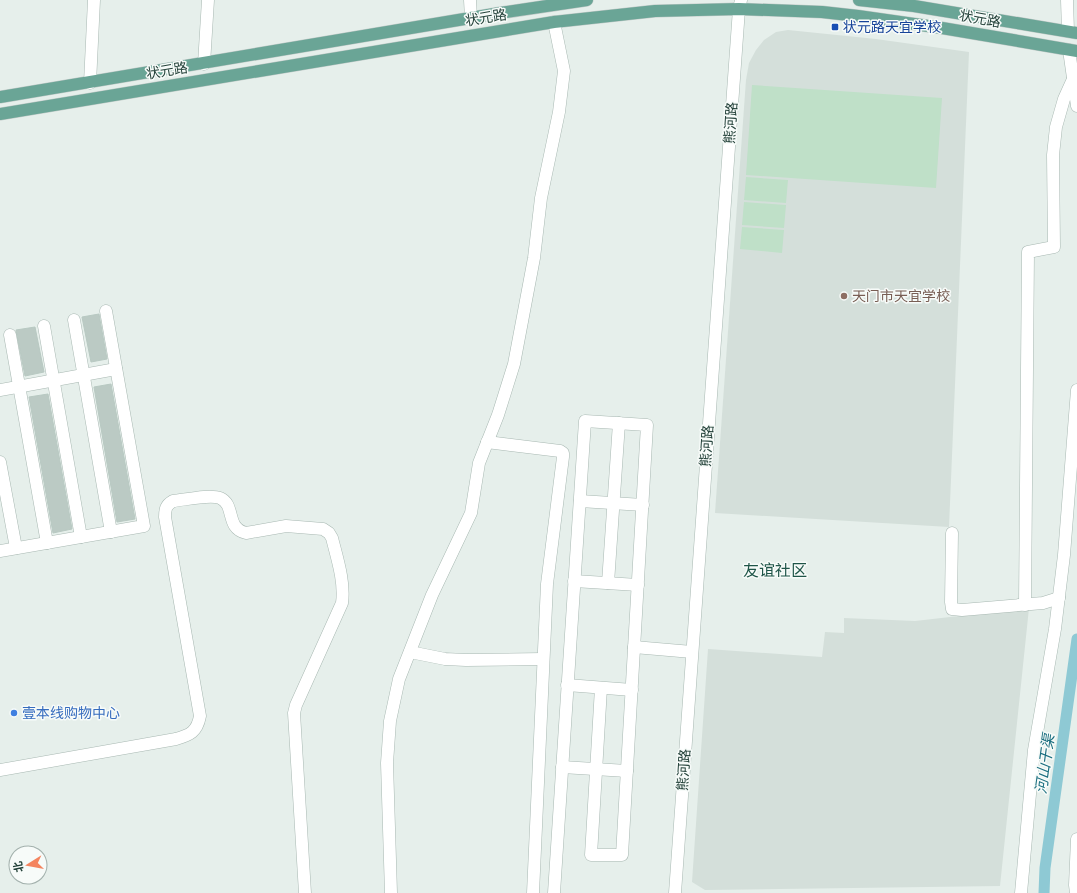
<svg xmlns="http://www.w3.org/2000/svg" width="1077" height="893" viewBox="0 0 1077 893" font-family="'Nunito Sans','Noto Sans SC',sans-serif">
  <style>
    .built { fill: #d4dfda }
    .green { fill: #bfe0c8 }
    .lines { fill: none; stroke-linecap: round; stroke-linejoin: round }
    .canal { stroke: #8ec9d4; stroke-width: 11 }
    .building { fill: #bbcac4; stroke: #b8c9c2 }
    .minor-casing { stroke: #a8b8b2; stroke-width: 13 }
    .major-casing { stroke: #c2cac8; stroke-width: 13 }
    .minor { stroke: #fff; stroke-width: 12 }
    .major { stroke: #6aa596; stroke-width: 12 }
    .transit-dot { fill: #1a4fb4; stroke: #f7fbf9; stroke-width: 1.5 }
    .education-dot { fill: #8d6e63; stroke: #f7fbf9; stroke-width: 1.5 }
    .shop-dot { fill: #3f7fe0; stroke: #f7fbf9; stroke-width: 1.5 }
    .labels { text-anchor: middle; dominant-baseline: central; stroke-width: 3; stroke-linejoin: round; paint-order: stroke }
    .street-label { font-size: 14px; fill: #24423a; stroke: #f7fbf9 }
    .transit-label { font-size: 14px; fill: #164399; stroke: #f7fbf9; text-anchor: start }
    .education-label { font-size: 14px; fill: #785e54; stroke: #f7fbf9; text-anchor: start }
    .shop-label { font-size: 14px; fill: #366cbe; stroke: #f7fbf9; text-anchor: start }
    .water-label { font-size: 15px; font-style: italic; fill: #1c6f80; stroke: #f7fbf9 }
    .quarter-label { font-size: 16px; fill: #1f5548; stroke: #f7fbf9 }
  </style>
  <rect width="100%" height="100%" fill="#e6efeb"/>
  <g class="built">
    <path d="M788,30L876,39L969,52L949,527L715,513L746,80L749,63L756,50L764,40L776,32Z"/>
    <path d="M1029,608L1000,886L705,890L692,882L708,649L822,657L825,632L844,633V618L915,621Z"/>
  </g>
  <g class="green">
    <path d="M752,85L942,98L936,188L746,175Z"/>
    <path d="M746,177L788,180L786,203L744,200Z"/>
    <path d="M744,202L786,205L784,228L742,225Z"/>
    <path d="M742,227L784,230L782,253L740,249Z"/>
  </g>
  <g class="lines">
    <path class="canal" d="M1044,893L1045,868L1077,639"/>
  </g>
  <g class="building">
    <path d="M99,314L107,359L91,362L82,317Z"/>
    <path d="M35,327L44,372L25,376L16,330Z"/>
    <path d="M111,384L135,519L117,522L94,387Z"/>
    <path d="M48,394L72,529L53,533L29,397Z"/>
  </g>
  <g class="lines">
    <defs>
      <g id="minor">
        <path d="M470,0L471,18"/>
        <path d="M1067,0L1068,31"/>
        <path d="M1069,50L1077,106"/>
        <path d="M204,64L208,0"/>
        <path d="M90,83L94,0"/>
        <path d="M74,320L111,532"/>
        <path d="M44,326L81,537"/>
        <path d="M10,335L47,543"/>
        <path d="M0,390L116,369"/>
        <path d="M487,442L560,451L563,453V457L547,584L533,893"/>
        <path d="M0,462L16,548"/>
        <path d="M580,501L643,505"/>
        <path d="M952,533L951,602L952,609L962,610L1043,603L1059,598"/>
        <path d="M0,551L144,526L106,311"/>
        <path d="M574,581L638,585"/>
        <path d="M608,583L619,423"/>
        <path d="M1025,605L1028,252L1054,247L1053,155L1056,127L1064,99L1074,77"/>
        <path d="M634,647L692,652"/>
        <path d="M410,652L445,659L466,660L543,659"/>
        <path d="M567,685L632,690"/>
        <path d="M562,767L627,771"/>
        <path d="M0,770L176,739C190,735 197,732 200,716L165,517C165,509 166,505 173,501C184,500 210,494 220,498C236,505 225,528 246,533L286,526L323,529L329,533L332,538C337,558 345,582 342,603L296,705L294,713L305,893"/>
        <path d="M391,893L387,763L390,721L399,679L432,595L471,513L479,463L498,415L514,364L534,258L541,198L559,112L564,71L554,22"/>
        <path d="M554,893L585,421L647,425L622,855H591L601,688"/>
        <path d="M675,893L739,9L741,0"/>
        <path d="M1021,893L1034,750L1055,629L1064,555L1077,390"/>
        <path d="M1076,893L1075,885L1077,839"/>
      </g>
      <g id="major">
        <path d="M859,0L914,6L1077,33"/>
        <path d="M0,97L500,13L587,0"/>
        <path d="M0,114L554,22L655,11L739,9L822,12L858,16L942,28L1077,51"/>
      </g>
    </defs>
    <use href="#minor" class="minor-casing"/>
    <use href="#major" class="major-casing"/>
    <use href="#minor" class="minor"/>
    <use href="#major" class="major"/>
  </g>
  <rect class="transit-dot" x="831" y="23" width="8" height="8" rx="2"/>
  <circle class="education-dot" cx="844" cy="296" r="4"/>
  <circle class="shop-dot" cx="14" cy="713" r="4"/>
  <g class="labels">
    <g class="street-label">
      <text transform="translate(486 18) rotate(-9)">状元路</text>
      <text transform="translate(980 19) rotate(10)">状元路</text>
      <text transform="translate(167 71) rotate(-9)">状元路</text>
      <text transform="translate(731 123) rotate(-86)">熊河路</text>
      <text transform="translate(707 446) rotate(-86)">熊河路</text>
      <text transform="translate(684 770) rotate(-86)">熊河路</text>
    </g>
    <g class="transit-label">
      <text x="843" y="27">状元路天宜学校</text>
    </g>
    <g class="education-label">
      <text x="852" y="296">天门市天宜学校</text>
    </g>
    <g class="shop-label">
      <text x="22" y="713">壹本线购物中心</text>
    </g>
    <g class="water-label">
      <text transform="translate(1045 764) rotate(-82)">河山干渠</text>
    </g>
    <g class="quarter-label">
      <text x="775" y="571">友谊社区</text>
    </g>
  </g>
  <g transform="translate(28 865) rotate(259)"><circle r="19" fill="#f7fbf9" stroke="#a3b1ad"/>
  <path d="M0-3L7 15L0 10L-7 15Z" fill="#f4845f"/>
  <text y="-6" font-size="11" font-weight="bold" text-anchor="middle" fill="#24423a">北</text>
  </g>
</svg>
